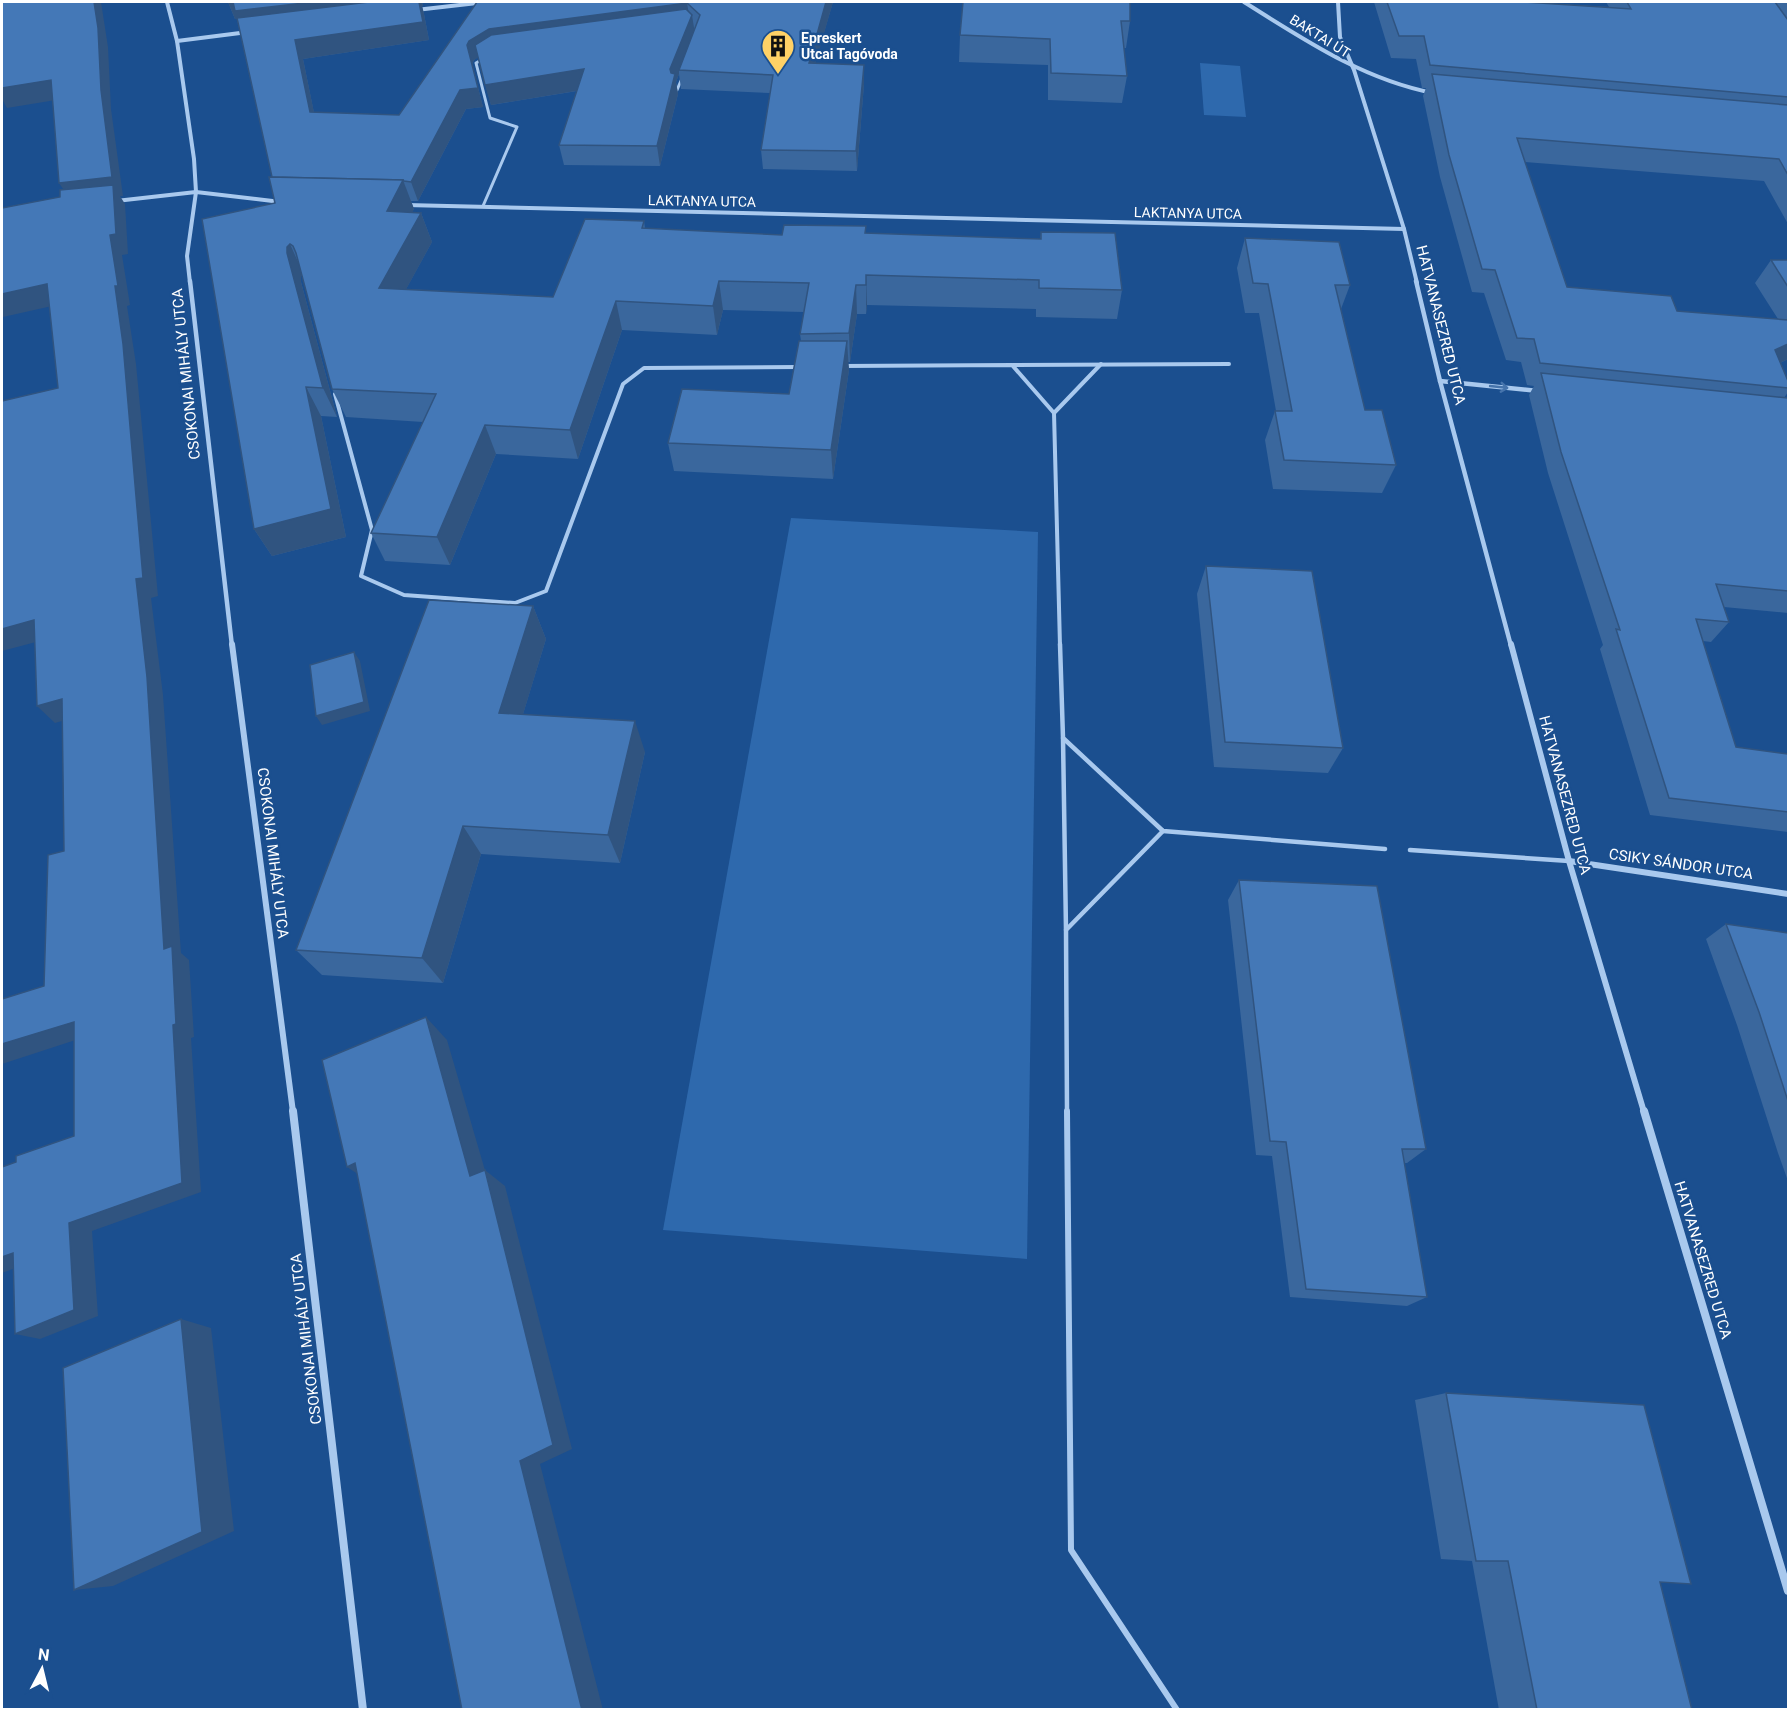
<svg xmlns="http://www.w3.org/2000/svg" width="1790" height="1711" viewBox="0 0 1790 1711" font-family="Roboto,sans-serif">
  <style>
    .green { fill: #2e69ad }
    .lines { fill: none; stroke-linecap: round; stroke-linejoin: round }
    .lane-far3 { stroke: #a9c9ee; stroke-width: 3 }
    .lane-far2 { stroke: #a9c9ee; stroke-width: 4 }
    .lane-far1 { stroke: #a9c9ee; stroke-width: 4.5 }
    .lane { stroke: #a9c9ee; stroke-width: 6 }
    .street-far3 { stroke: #a9c9ee; stroke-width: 4 }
    .street-far2 { stroke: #a9c9ee; stroke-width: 4.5 }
    .street-far1 { stroke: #a9c9ee; stroke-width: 6 }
    .street { stroke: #a9c9ee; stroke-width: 8 }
    .wall { fill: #3a679d }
    .shaded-wall { fill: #305480 }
    .building { fill: #4478b7; stroke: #305480; stroke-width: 1.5 }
    .oneway { stroke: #4674ac }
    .labels { text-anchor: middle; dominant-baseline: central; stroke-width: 5; stroke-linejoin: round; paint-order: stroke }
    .far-street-label { font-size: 14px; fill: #fff; stroke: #1b4f8f }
    .far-poi-label { font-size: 14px; font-weight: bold; fill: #fff; stroke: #1b4f8f; text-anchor: start }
    .street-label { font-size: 15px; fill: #fff; stroke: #1b4f8f }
  </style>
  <rect width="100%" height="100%" fill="#1b4f8f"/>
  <g class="green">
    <path d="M1200,63L1240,66L1246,117L1204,115Z"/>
    <path d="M791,518L1038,532L1027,1259L663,1230Z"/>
  </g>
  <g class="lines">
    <g class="lane-far3">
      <path d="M483,59L476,63L490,118L517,127L483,206"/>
      <path d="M677,90L683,76"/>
    </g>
    <g class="lane-far2">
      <path d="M1013,365L1229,364"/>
      <path d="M842,366L1012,365L1054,413L1060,646"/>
      <path d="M335,394L372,530L361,576L404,595L515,603L546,591L623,384L644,368L798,367"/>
      <path d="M1054,413L1101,364"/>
    </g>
    <g class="lane-far1">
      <path d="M1060,644L1063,738L1163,831L1385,849"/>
      <path d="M1063,738L1066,930"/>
      <path d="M1410,850L1569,861"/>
      <path d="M1067,1112L1066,930L1163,831"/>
    </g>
    <path class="lane" d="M1067,1111L1071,1550L1177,1710"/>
    <g class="street-far3">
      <path d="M167,2L177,41L194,159L196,192L187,256L190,283"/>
      <path d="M1244,2C1305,40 1362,79 1433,93"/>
      <path d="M1338,2L1340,37L1354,70L1404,229L1417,283"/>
      <path d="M416,10L486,2"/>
      <path d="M177,41L248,32"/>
      <path d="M116,201L196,192L281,202"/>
      <path d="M406,205L1404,229"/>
    </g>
    <g class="street-far2">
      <path d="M190,281L232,646"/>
      <path d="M1416,281L1440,381L1511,646"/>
      <path d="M1440,381L1538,391"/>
    </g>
    <g class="street-far1">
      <path d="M232,644L293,1112"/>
      <path d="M1511,644L1569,861L1644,1112"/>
      <path d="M1569,861L1788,894"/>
    </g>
    <g class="street">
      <path d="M293,1111L363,1710"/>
      <path d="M1644,1111L1788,1591"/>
    </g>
  </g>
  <g class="wall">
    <path d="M228,2H422L423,6H422L424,14L429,40L303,59L314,113L399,115L477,2H833L815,63L864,84L857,171L763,169L761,150L770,93L681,89L679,74L676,82L678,94L660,166L564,165L559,145L577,91L491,105L478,57L474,60L472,64L483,107L466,109L418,201H411L414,209L412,212L421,213L432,242L406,289L553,297L644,221L645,228L782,235L866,226V233L1040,239L1041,232L1122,290L1117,319L1036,317V309L867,305L866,314H857L850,362H848L849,370L833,479L674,471L668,443L789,394L801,341L800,334L804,312L723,310L717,335L622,330L578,459L496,454L450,565L385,561L371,533L423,422L346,417L332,389L302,275L301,276V282L337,417L321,416L346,537L272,556L254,529L275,203L272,177L237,19H235Z"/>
    <path d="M963,2L1130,21L1126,48H1124L1127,76L1122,103L1048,100V65L959,62L960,35Z"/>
    <path d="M1374,2H1523L1609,7L1606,2H1788V224L1764,181L1525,162L1567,287L1677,311L1778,319L1755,283L1771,260H1788V359L1780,363L1788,381V392L1784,398H1788V613L1724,607L1729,622L1711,642L1703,641L1736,747L1788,754V832L1650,815L1600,649L1603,645L1548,473L1529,395L1534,386L1527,385L1521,362L1506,360L1484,293L1472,292L1440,177L1423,96L1426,88H1422L1416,59L1391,58Z"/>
    <path d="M1245,238L1350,285L1341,309L1365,410L1396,465L1382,493L1273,489L1265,440L1275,411H1276L1259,313H1245L1237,268Z"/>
    <path d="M1206,566L1343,748L1328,773L1214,767L1197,594Z"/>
    <path d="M533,606L546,639L523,714L645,752L620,863L481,854L443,983L322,975L296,950Z"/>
    <path d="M1239,880L1426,1149L1407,1163H1404L1427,1297L1407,1306L1290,1297L1272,1156L1256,1155L1228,900Z"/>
    <path d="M1726,924L1788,933V1181L1778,1153L1737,1025L1706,939Z"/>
    <path d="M1446,1393L1660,1582L1692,1710H1499L1472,1561L1441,1559L1415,1400Z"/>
  </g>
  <g class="shaded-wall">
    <path d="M94,2H101L108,47L111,109L123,196H120L125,204L128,254L122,255L130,305L127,306L136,364L158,596L151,598L163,695L181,953L189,960L194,1037L191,1038L201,1192L92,1231L98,1316L40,1339L15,1334L69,1223L164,949L72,202L59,183L101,90Z"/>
    <path d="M228,2H422L423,6H422L424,14L429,40L303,59L318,132L239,19H235Z"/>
    <path d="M826,2H833L810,82L809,63Z"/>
    <path d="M687,3L690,20L692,15L695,34L679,70V74L676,82L678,94L660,166L657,146L672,82L495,47L474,60L472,64L483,107L466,109L418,201L411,182L469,41L489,29Z"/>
    <path d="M864,65V84L857,171L856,151Z"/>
    <path d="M584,69L588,89L491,105L485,85Z"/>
    <path d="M51,80L62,99L7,108L2,99V88Z"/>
    <path d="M403,180L414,209L398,240L387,211Z"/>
    <path d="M421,213L432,242L391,317L379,288Z"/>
    <path d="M290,244L303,273L301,276V282L337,417L323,388L287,253V247Z"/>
    <path d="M866,275L867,305L866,314Z"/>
    <path d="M719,281L723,310L717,335L713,306Z"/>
    <path d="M47,284L61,304L3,317L2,315V294Z"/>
    <path d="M856,285L857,314L850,362L849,333Z"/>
    <path d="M616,301L622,330L578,459L570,430Z"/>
    <path d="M847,341L849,370L833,479L831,450Z"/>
    <path d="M1788,344V359L1758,373L1775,350Z"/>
    <path d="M306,387L321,416L346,537L272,556L254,529Z"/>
    <path d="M485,425L496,454L450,565L437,537Z"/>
    <path d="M533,606L546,639L514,744L499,713Z"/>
    <path d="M34,620L51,638L2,651V629Z"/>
    <path d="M354,652L360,661L370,711L322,725L316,716Z"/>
    <path d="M62,699L79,716L55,723L37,706Z"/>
    <path d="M635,721L645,752L620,863L608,835Z"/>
    <path d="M463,826L481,854L443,983L422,958Z"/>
    <path d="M426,1017L447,1040L491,1191L485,1170L505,1186L572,1449L540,1464L603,1710H582L520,1461L470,1176Z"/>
    <path d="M74,1022L94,1034L2,1064V1044Z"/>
    <path d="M355,1163L373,1184L347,1167Z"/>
    <path d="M13,1253L37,1260L2,1273V1257Z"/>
    <path d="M181,1319L211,1328L234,1531L113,1586L74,1590Z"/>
  </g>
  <g class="building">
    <path d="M2,2H94L98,28L101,90L112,177L59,183L51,80L2,88Z"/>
    <path d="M233,2H313L235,11Z"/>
    <path d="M369,2H419L423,22L295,40L310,112L399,115L477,2H826L809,63L864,65L856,151L761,150L773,75L679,70L700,15L687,3L489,29L469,41L467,45L478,88L460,90L411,182L404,181L403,180L272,177L237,18Z"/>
    <path d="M963,2H1130V21H1121L1127,76L1051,73L1050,39L960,35Z"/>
    <path d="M1387,2H1523L1631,9L1627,2H1775L1788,20V97L1430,65L1424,36H1399Z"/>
    <path d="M686,9L692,15L670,69L671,73L675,74L657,146L559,145L584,69L485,85L475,45L491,35Z"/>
    <path d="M1432,74L1788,105V175L1779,159L1517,138L1567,287L1671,296L1677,311L1788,320V344L1775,350L1788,381V388L1540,363L1534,339L1517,338L1495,270L1482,269L1449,155Z"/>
    <path d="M269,177L403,180L387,211L421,213L379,288L553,297L585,219L644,221L642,228L782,235L784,225L866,226L865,233L1041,239V232L1115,233L1122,290L1039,288V280L866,275V285H856L849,333L800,334L809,283L719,281L713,306L616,301L570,430L485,425L437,537L371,533L436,394L332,389L296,253L293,246L290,244L287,247V253L323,388L306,387L331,509L254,529L202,219L275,203Z"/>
    <path d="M113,185L116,234L110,235L118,286H115L123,344L143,578L136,579L147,677L164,949L172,946L176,1024L173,1025L182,1183L69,1223L74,1310L15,1334L13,1253L2,1257V1167L16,1162V1156L74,1136V1022L2,1044V999L44,986L48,855L64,851L62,699L37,706L34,620L2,629V401L58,388L47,284L2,294V208L60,197V190Z"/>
    <path d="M1245,238L1339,242L1350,285H1335L1365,410H1382L1396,465L1284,460L1275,411H1292L1268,284L1253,283Z"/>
    <path d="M1771,260H1788V287Z"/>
    <path d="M799,341H847L831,450L668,443L682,389L789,394Z"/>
    <path d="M1541,373L1788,398V591L1716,584L1729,622L1696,619L1736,747L1788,754V812L1669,798L1616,629L1620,630L1561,452Z"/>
    <path d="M1206,566L1312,571L1343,748L1225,742Z"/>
    <path d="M429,600L533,606L499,713L635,721L608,835L463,826L422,958L296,950Z"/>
    <path d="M354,652L364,702L316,716L310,665Z"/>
    <path d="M1239,880L1377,886L1426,1149H1402L1427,1297L1306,1289L1286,1142L1270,1141Z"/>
    <path d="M1726,924L1788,933V1101L1759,1012Z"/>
    <path d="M426,1017L470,1176L485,1170L553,1445L520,1461L582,1710H462L355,1163L347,1167L322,1060Z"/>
    <path d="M181,1319L202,1532L74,1590L63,1368Z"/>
    <path d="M1446,1393L1644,1405L1691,1584L1660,1582L1692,1710H1537L1508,1561H1476Z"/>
  </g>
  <defs><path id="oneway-shaft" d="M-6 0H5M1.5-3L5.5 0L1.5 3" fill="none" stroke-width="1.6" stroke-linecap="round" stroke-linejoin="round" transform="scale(1.5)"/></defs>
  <use class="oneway" href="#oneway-shaft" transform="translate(1499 387) rotate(6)"/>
  <defs>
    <symbol id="building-pin" viewBox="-11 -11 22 30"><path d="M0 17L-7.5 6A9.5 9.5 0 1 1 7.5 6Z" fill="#ffd166" stroke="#1b4f8f"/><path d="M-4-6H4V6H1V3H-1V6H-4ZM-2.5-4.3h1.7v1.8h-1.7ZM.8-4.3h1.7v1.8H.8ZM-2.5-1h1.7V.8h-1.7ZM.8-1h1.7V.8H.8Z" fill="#111"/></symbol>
  </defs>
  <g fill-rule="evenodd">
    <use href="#building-pin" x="759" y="27" width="38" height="52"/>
  </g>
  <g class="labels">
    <g class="far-street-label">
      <text transform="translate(1320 36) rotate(32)">BAKTAI ÚT</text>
      <text transform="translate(702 201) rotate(1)">LAKTANYA UTCA</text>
      <text transform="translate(1188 213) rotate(1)">LAKTANYA UTCA</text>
    </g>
    <g class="far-poi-label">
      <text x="801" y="38">Epreskert<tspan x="801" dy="16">Utcai Tagóvoda</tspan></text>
    </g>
    <g class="street-label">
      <text transform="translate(1441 325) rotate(76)">HATVANASEZRED UTCA</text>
      <text transform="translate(186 374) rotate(-96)">CSOKONAI MIHÁLY UTCA</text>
      <text transform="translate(1565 795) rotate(75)">HATVANASEZRED UTCA</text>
      <text transform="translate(273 853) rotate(83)">CSOKONAI MIHÁLY UTCA</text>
      <text transform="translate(1681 864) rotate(8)">CSIKY SÁNDOR UTCA</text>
      <text transform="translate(1703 1260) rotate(73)">HATVANASEZRED UTCA</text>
      <text transform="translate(306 1339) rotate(-97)">CSOKONAI MIHÁLY UTCA</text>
    </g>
  </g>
  <rect width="1790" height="1711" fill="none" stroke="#ffffff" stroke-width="6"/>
  <g transform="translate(42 1669) rotate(7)" stroke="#1b4f8f" stroke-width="4.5" paint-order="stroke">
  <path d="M0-4.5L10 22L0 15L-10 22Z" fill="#ffffff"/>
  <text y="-9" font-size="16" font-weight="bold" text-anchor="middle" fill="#ffffff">N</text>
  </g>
</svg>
